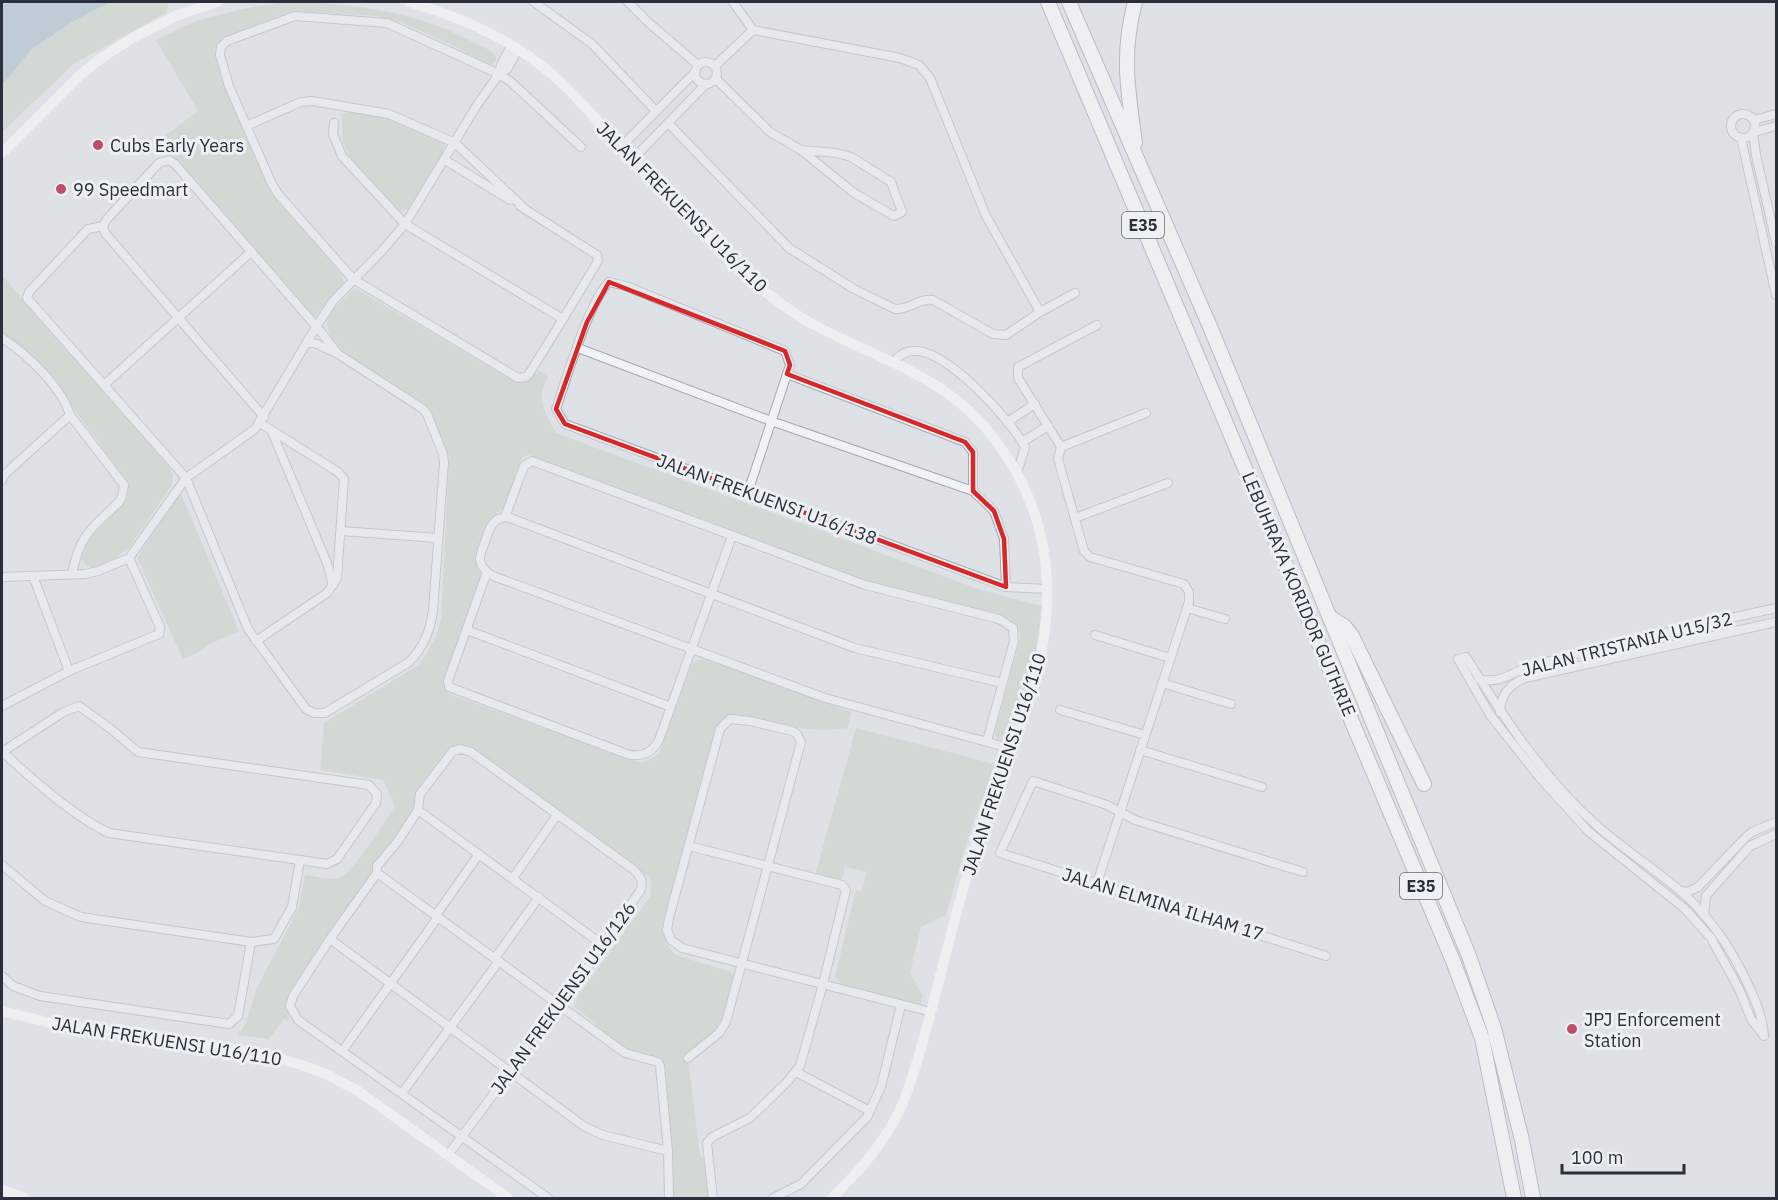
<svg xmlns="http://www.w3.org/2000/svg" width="1778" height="1200" viewBox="0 0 1778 1200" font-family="'IBM Plex Sans',sans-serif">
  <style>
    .green { fill: #c4cfc0 }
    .water { fill: #9cb1c2 }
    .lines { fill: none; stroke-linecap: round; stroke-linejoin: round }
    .street-casing { stroke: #a4a8af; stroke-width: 10 }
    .highway-casing { stroke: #87909b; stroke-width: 16 }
    .street { stroke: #f0f2f5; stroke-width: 8 }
    .secondary { stroke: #fff; stroke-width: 10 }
    .highway { stroke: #fff; stroke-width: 14 }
    .marked { fill: none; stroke: #d62828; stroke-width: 4.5; stroke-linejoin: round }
    .poi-dot { fill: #bf4e65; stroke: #edf0f4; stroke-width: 2 }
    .labels { text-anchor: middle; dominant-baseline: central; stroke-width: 6; stroke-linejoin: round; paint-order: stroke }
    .shield { fill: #edf0f4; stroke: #646a72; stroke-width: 1.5 }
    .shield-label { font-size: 16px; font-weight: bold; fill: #29303b }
    .poi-label { font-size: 18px; fill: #29303b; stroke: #edf0f4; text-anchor: start }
    .street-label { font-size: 18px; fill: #29303b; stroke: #edf0f4 }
  </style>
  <rect width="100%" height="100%" fill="#dee1e6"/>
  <g class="green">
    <path d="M2,2H169L166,13L75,63L2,132Z"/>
    <path d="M286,2C349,3 412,10 469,40C478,45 489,48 496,56V61L492,64L485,63L452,45L400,22L376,16L292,11L222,39L218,44L217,55L230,93L271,192L281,206L340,270L344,282L327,301L314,318L173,156L162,151L167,144L162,138L198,111L156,40L193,22L242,9Z"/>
    <path d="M348,111L384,117L445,144L443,153L410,209L400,211L352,162L343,143L341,115Z"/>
    <path d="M2,275L167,464L173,474L172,485L129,548L114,559L95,567H87L81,558L91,536L125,502L128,498V482L43,368L2,333Z"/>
    <path d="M355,288L508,378C522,383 529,382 539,370L548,377C535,401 545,411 556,433L981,590L1042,606L1036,654L1012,736C1006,740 1000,741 995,735V731L1020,640C1021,630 1017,623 1008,618L878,584L849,574L530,455L523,457L504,508L488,521L475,556L476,564L480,573V580L443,683L447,693L638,762H645L659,754L692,664L696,660L704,659L851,712L848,728C810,733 775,725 739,717L721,727L666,933V943L676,955L731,972L735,976L728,1021L688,1058L700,1155L706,1160L710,1198H672V1144L662,1058L632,1052L624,1048L574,1006L578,996L650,897L651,884L649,877L473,748H456L420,789L418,810L395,844L373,871L370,881L288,994C284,1005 291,1014 288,1021L284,1019L269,1039L238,1035L246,1023L256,990L299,907L305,875C316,876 333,882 343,876C355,868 385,821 395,806L383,780L320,770L324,723L420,664L436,637L441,620L449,458L426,405L349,357L330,336L327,324L329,313Z"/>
    <path d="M181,494L239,631L210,644L197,653L183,659L137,558L172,503L179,495Z"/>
    <path d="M856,728L995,764L968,837L946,915L921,927L910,973L923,996L920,1006L842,986L835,977L856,890L862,891L867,872L845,867L840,886L814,879Z"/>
  </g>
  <path class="water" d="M22,2H110L72,22L32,49L2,85V4Z"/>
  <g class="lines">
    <defs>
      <g id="street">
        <path d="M534,2L592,44L656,111"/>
        <path d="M628,2L649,23L698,65"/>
        <path d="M733,2L753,30"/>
        <path d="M753,30L900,58L919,65L930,78L986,216L1040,312"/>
        <circle cx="706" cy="73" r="11"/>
        <path d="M715,66L753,30"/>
        <path d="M499,74L501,65L511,46"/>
        <path d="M716,79L770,132L801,150L854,193L894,216L902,212L891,182L851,157L837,153L801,150"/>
        <circle cx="1743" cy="126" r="12"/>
        <path d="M1754,120L1776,114"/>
        <path d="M334,123L333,134L342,156L405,224L563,319L529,374L526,377L518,378L353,279L278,194L271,182L229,86L220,55L221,47L227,41L295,16L387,23L499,74L511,82L581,147"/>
        <path d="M668,123L789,248L854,289L895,309C909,310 919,298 933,300L993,334L1006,335L1040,312L1075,293"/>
        <path d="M246,126L301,102L312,101L389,114L455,143L524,208"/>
        <path d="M1754,132L1776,126"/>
        <path d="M1753,134L1756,155L1776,243"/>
        <path d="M1741,138L1776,295"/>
        <path d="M621,147L695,72"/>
        <path d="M445,160L510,200"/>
        <path d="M632,160L706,84"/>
        <path d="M520,206L597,255L598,261L563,319"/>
        <path d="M103,226L88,229L29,292L27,298L186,478L248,629L306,709L314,713H325L409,662C424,647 430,631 433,611L444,462L443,454L427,414L423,409L338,354L317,344L307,342"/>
        <path d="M2,338C27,354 61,386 70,415L124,485L122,497L119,502C91,529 80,534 72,574"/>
        <path d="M578,348L771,421L973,491"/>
        <path d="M893,362C899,355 907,350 918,351C950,354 1010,419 1025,447L1017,473"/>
        <path d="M787,374L965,442L973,452V491L994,511L1004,539L1006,587"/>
        <path d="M104,385L251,252"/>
        <path d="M264,417L105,233L103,226L107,219L159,163L169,160L175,164L321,332L337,353"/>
        <path d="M1007,422L1035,404"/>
        <path d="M272,432L327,563L333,585"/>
        <path d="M1022,442L1048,426"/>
        <path d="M1061,447L1146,413"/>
        <path d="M2,480L5,474L70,415"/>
        <path d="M748,492L790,365L785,351L626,286L609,282C588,303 567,378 556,409L565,424L1006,587L1047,589"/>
        <path d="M505,517L524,466L532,461L865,585L999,619L1013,628L1014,641L987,741"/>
        <path d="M1075,518L1168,483"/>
        <path d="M341,531L438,538"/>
        <path d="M487,572L448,681L449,687L627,754C641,758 652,753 659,740L732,536"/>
        <path d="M33,576L69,671"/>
        <path d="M2,577L85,574L98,571L129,558L186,478L255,429L316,327L333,301L381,252L405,224L477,105L499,74L507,69L518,50"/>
        <path d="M1187,608L1225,619"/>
        <path d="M467,630L671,707"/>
        <path d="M1095,635L1170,658"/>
        <path d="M256,641L327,593L337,578L344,479L338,472L260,423"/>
        <path d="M1466,657C1502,715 1542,776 1593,822C1622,849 1656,869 1686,896C1710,918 1729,946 1744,976C1754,997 1762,1013 1764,1036L1751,1019L1739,989L1711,938L1684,908L1588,831L1540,778L1490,715L1458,659Z"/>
        <path d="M1479,679C1503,685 1513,670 1535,665C1615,643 1696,626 1776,608"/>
        <path d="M1002,683L855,648L510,518C493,515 489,529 485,542C483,548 479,555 480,561C482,568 487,573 493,576L825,698L1013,749"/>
        <path d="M1162,683L1231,704"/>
        <path d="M2,706L69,671L159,634L160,627L129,558"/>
        <path d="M1060,710L1145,735"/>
        <path d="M1500,712C1501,694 1509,685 1525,678L1776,622"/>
        <path d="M1140,750L1262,787"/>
        <path d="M2,752L62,713L79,706L111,729L138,752L369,785L377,794L376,803L337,859L327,864L300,860L109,833C75,817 30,778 3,752"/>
        <path d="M418,810L603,945"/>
        <path d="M689,846L842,885L846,890L823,984L800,1066L787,1082L750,1118L712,1137L707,1143L713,1198"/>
        <path d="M2,865L45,901L81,917L251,942"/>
        <path d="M1303,872L1135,820L1107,805L1033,781L1000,853L1326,956"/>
        <path d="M377,873L330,939L293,996L290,1006L298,1020L548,1198"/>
        <path d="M513,878L557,815"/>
        <path d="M1097,883L1189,602V592L1184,584L1090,557L1084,551L1058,459L1061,447L1018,378V367L1097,325"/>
        <path d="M1681,891L1688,892L1698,887L1746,837L1752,832L1776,822"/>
        <path d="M436,915L479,854"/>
        <path d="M1704,915L1706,896L1712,889L1750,846L1776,834"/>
        <path d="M330,939L585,1127L603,1135L668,1151L669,1198"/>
        <path d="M495,958L539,897"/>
        <path d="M2,976L13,986L40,996L229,1024L238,1016L251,942L274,939L292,907L300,860"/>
        <path d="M343,1050L438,917"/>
        <path d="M688,1058L719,1033L726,1022L801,742L797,734L792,731L750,721L730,719L720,729L669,918L667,930L671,940L682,948L931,1012"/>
        <path d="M796,1072L870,1111"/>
        <path d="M402,1093L499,961"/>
        <path d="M448,1155L510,1072L556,1003L582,975L603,945L640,891C644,881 641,877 634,870L471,752L461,749L453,751L420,794L418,810L398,841L377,866V873L625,1053L658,1062L660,1066L668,1151"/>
        <path d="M773,1198L801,1184L867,1117L881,1087L901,1005"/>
      </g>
      <g id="highway">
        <path d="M1048,2L1453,961L1482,1038L1514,1198"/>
        <path d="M1069,2L1211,329L1469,956L1494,1028L1522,1140L1533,1198"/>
        <path d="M1135,2C1121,55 1128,90 1135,143"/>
        <path d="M1331,618L1345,627L1352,636L1424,784"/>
      </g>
    </defs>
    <use href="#street" class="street-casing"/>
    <use href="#highway" class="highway-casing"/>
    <use href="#street" class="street"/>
    <g class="secondary">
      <path d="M409,2C461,17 513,40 554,76C583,101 608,134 634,162C668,198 703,233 739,268C759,288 782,306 807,321C876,360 945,372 996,441C1031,488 1049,543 1047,602C1045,686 1003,763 977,842C958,901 944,963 928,1023C920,1051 913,1079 902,1105C886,1142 859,1171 832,1198"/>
      <path d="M2,153L81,74L103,57L134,37L178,15L217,2"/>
      <path d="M2,1011L55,1024L234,1049L274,1057L305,1066L326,1074L358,1091L508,1198"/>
      <path d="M2,1190L24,1198"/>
    </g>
    <use href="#highway" class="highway"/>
  </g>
  <path d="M0 0H1778V1200H0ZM609,282L785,351L790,365L787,374L965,442L973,452V491L994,511L1004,539L1006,587L565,424L556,409L587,322Z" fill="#dee1e6" fill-opacity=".55" fill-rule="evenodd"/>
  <path class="marked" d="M609,282L785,351L790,365L787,374L965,442L973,452V491L994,511L1004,539L1006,587L565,424L556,409L587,322Z"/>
  <g class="poi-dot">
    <circle cx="98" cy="145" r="6"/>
    <circle cx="61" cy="189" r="6"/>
    <circle cx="1572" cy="1029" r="6"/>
  </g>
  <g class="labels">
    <g class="shield">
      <rect x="1122" y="212" width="42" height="26" rx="4.5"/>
      <rect x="1400" y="873" width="42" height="26" rx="4.5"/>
    </g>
    <g class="shield-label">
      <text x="1143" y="225">E35</text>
      <text x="1421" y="886">E35</text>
    </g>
    <g class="poi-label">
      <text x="110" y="145">Cubs Early Years</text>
      <text x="73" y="189">99 Speedmart</text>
      <text x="1584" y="1019">JPJ Enforcement<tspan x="1584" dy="21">Station</tspan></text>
    </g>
    <g class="street-label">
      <text transform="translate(682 207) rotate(45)">JALAN FREKUENSI U16/110</text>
      <text transform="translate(767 499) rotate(20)">JALAN FREKUENSI U16/138</text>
      <text transform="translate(1299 594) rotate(67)">LEBUHRAYA KORIDOR GUTHRIE</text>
      <text transform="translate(1627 644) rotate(-14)">JALAN TRISTANIA U15/32</text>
      <text transform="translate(1004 764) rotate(-72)">JALAN FREKUENSI U16/110</text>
      <text transform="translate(1163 904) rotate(17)">JALAN ELMINA ILHAM 17</text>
      <text transform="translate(563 998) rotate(-54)">JALAN FREKUENSI U16/126</text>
      <text transform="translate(167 1041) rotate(9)">JALAN FREKUENSI U16/110</text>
    </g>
  </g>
  <rect width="1778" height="1200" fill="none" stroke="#29303b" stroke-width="6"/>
  <path d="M1562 1164v9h122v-9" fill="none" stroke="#29303b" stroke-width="3"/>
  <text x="1571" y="1164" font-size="18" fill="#29303b" stroke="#edf0f4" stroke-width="4.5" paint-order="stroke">100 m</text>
</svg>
